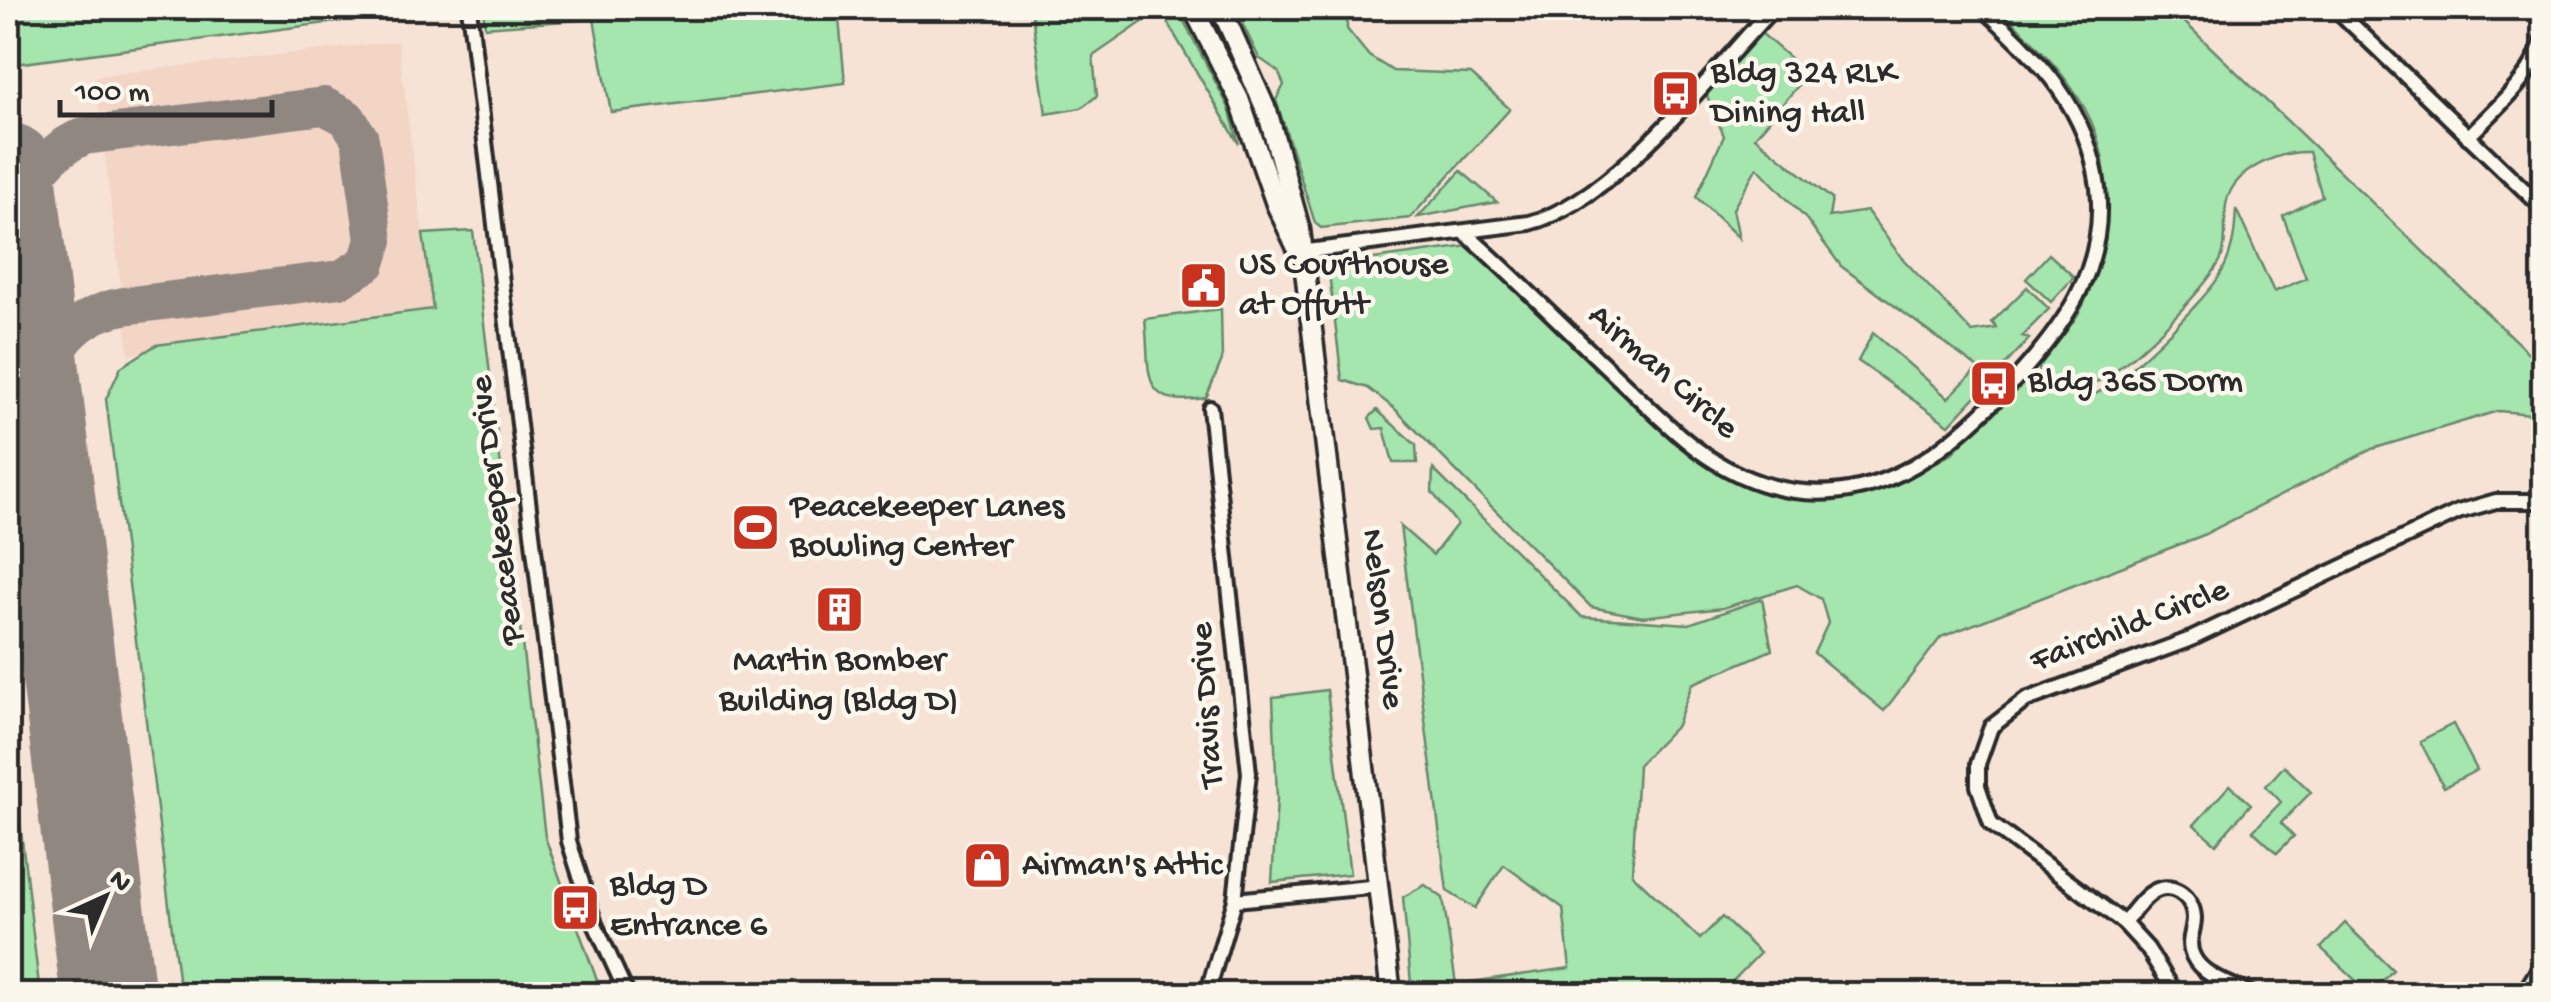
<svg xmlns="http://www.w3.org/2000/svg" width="2551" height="1002" viewBox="0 0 2551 1002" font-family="'Gochi Hand',sans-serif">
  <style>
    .built { fill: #f3d5c6 }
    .green { fill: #a5e5ae; stroke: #68886c; stroke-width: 2.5 }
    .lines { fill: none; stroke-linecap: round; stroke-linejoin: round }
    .taxiway { stroke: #908780; stroke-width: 38 }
    .runway { stroke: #908780; stroke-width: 95 }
    .street-casing { stroke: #2b2b2b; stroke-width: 20 }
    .secondary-casing { stroke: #2b2b2b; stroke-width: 25 }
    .street { stroke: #fbf7ec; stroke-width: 12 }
    .secondary { stroke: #fbf7ec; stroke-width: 18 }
    .labels { text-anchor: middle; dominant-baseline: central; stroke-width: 9; stroke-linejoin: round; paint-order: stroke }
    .poi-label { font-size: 35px; fill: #2b2b2b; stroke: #fbf7ec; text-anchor: start }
    .street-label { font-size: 35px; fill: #2b2b2b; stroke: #fbf7ec }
  </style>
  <rect width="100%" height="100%" fill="#f6e3d6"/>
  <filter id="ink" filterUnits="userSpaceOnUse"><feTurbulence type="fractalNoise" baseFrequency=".01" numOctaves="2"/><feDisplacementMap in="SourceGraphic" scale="20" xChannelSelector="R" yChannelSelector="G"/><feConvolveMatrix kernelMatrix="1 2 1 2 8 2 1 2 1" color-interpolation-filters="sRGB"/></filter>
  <g filter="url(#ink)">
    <path class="built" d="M398,41L434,318L129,355L95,76Z"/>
    <g class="green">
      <path d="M8,8H440L8,65Z"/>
      <path d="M483,8H838L845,83L611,112L594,19L485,27Z"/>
      <path d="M1031,8H1177L1229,108L1239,144L1160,10L1093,56L1097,96L1081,108L1046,114Z"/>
      <path d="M1235,8H1347V29L1369,56L1393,71L1471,74L1510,109L1410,218L1321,228L1315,223L1276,100L1284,85L1278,71L1259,58Z"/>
      <path d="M1998,8H2170L2543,367V415L2498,411L2372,449L2201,536L1941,637L1884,711L1814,653L1828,623L1821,599L1797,585L1723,608L1643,617L1591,607L1395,409L1368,388L1342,380L1328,265L1469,246L1673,441L1713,471L1748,485L1801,498L1860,494L1904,480L1951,454L2024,381C2045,388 2068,398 2091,395C2115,391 2207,298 2220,275C2233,253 2235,233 2236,209L2274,292L2306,278L2283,216L2322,196L2309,152C2282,151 2243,166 2230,192C2220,211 2230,241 2220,261C2203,293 2125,371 2092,384C2074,391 2057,382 2040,375L2039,367C2053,347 2073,326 2083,305C2113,243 2117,158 2079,99C2057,64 2028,36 1998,8Z"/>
      <path d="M1760,32L1808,74L1755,137L1832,199L1829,217L1867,211L1901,257L1972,332L1997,328L1992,322L2027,287L2049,309L2022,336L2029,339L1949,425L1858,361L1873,333L1948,398L1978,368L1841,266L1807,220L1757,167L1733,209L1739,238L1696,197L1724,136L1705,91Z"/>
      <path d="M1461,171L1497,202L1418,217Z"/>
      <path d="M473,231L545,837L602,994H180L106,399L121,367L156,345L433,309L423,234Z"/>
      <path d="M2049,254L2074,277L2051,302L2026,279Z"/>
      <path d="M1221,309L1222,360L1206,398C1137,409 1151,372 1145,319Z"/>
      <path d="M1377,410L1416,445L1417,463H1393L1384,428L1374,429L1369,418Z"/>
      <path d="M1433,469L1582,617L1689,624L1762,599L1772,650L1692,684L1677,725L1638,765L1632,874L1700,939L1722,917L1760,953L1720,994H1412L1403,897L1425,885L1443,898L1456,984L1570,968L1563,908L1504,865L1475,908L1447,891L1400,526L1433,555L1457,524L1432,492Z"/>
      <path d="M1327,690L1350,874L1272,882L1277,799L1273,697Z"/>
      <path d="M8,720L40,994H8Z"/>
      <path d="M2453,724L2477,770L2444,787L2420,741Z"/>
      <path d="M2284,766L2311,792L2281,823L2294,836L2277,853L2253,831L2281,802L2266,786Z"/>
      <path d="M2230,785L2251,804L2216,844L2194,825Z"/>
      <path d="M2345,923L2393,970L2370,994L2321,948Z"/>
    </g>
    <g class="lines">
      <path class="taxiway" d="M17,246C22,195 34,158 84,136L324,106L347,118L360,139L374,240L367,263L341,279L124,306C65,316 41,364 38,419"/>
      <path class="runway" d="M8,170L108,994"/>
      <defs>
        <g id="street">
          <path d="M469,8L569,841L595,924L627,994"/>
          <path d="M2335,8L2544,209"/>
          <path d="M2468,137C2497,107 2534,78 2544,35"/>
          <path d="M1464,232C1517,279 1566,329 1618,378C1665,422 1705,468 1770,486C1870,513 1945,454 2008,387C2062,330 2107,270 2098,188C2088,107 2039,60 1983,8"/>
          <path d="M1300,252L1529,223C1615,201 1711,73 1773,8"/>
          <path d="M1235,900L1380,886"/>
          <path d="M2124,923C2132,914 2140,901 2150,894C2170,879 2193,895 2194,918C2194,932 2186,942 2193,956C2202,976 2232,985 2251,994"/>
          <path d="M1207,994L1235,900L1249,773L1210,408"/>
          <path d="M2176,994L2147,948L2124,923L1991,824L1978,786V764L1991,727L2026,700L2191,639L2458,512L2496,501H2544"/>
          <path d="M2523,994L2544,961"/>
        </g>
        <g id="secondary">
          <path d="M1193,8L1239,99L1276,204L1298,250"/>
          <path d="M1221,8L1268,114L1300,229L1391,994"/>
        </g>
      </defs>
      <use href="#street" class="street-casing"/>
      <use href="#secondary" class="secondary-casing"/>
      <use href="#street" class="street"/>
      <use href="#secondary" class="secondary"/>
    </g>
  </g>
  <defs>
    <symbol id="bus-square" viewBox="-11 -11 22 22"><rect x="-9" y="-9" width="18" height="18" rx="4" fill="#c8321e" stroke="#fbf7ec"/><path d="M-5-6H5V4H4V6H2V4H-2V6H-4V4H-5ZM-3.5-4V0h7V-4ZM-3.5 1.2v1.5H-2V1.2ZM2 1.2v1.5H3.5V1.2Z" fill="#fff"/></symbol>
    <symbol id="civic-square" viewBox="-11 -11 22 22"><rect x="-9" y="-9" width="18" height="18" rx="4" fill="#c8321e" stroke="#fbf7ec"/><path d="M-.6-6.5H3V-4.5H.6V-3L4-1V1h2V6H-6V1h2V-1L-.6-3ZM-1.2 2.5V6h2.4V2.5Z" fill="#fff"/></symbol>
    <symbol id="stadium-square" viewBox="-11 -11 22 22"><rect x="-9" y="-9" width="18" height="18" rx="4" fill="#c8321e" stroke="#fbf7ec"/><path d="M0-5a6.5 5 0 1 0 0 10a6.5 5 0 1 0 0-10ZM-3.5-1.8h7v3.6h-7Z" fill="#fff"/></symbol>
    <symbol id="building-square" viewBox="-11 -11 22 22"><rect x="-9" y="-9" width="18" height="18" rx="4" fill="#c8321e" stroke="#fbf7ec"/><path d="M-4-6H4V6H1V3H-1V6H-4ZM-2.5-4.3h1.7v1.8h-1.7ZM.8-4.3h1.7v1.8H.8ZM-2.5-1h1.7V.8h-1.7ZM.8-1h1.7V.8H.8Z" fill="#fff"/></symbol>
    <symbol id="shop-square" viewBox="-11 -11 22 22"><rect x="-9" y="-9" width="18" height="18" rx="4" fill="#c8321e" stroke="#fbf7ec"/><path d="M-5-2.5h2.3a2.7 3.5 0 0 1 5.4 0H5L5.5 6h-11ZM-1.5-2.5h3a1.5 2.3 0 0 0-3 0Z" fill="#fff"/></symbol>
  </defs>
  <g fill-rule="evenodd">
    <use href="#bus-square" x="1648" y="66" width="55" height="55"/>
    <use href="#civic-square" x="1176" y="258" width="55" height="55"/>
    <use href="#bus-square" x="1966" y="356" width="55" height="55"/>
    <use href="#stadium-square" x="728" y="500" width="55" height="55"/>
    <use href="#building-square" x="812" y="582" width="55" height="55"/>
    <use href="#shop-square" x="960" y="838" width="55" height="55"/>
    <use href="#bus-square" x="548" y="880" width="55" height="55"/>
  </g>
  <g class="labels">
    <g class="poi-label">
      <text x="1711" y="74">Bldg 324 RLK<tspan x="1711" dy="40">Dining Hall</tspan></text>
      <text x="1239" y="266">US Courthouse<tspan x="1239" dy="40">at Offutt</tspan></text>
      <text x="2028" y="383">Bldg 365 Dorm</text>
      <text x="790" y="508">Peacekeeper Lanes<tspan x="790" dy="40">Bowling Center</tspan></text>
      <text x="839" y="662" text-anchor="middle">Martin Bomber<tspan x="839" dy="40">Building (Bldg D)</tspan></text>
      <text x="1022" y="866">Airman's Attic</text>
      <text x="610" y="887">Bldg D<tspan x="610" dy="40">Entrance 6</tspan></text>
    </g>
    <g class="street-label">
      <text transform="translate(1662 373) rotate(41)">Airman Circle</text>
      <text transform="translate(499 510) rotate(-97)">Peacekeeper Drive</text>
      <text transform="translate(1381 619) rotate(83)">Nelson Drive</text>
      <text transform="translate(2130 627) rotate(-21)">Fairchild Circle</text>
      <text transform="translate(1209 705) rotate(-94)">Travis Drive</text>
    </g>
  </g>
  <rect width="2551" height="1002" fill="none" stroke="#fbf7ec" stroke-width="40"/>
  <rect x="20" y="20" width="2511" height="962" fill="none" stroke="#2b2b2b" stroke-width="4" filter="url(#ink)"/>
  <g transform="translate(105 897) rotate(44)" stroke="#fbf7ec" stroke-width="8" paint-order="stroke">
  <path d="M0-8L18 38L0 25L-18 38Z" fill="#2b2b2b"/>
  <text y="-15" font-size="28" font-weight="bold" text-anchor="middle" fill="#2b2b2b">N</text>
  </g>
  <path d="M60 100v15h212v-15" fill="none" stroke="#2b2b2b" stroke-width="5"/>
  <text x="75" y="100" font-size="30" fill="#2b2b2b" stroke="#fbf7ec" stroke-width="8" paint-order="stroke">100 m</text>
</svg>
